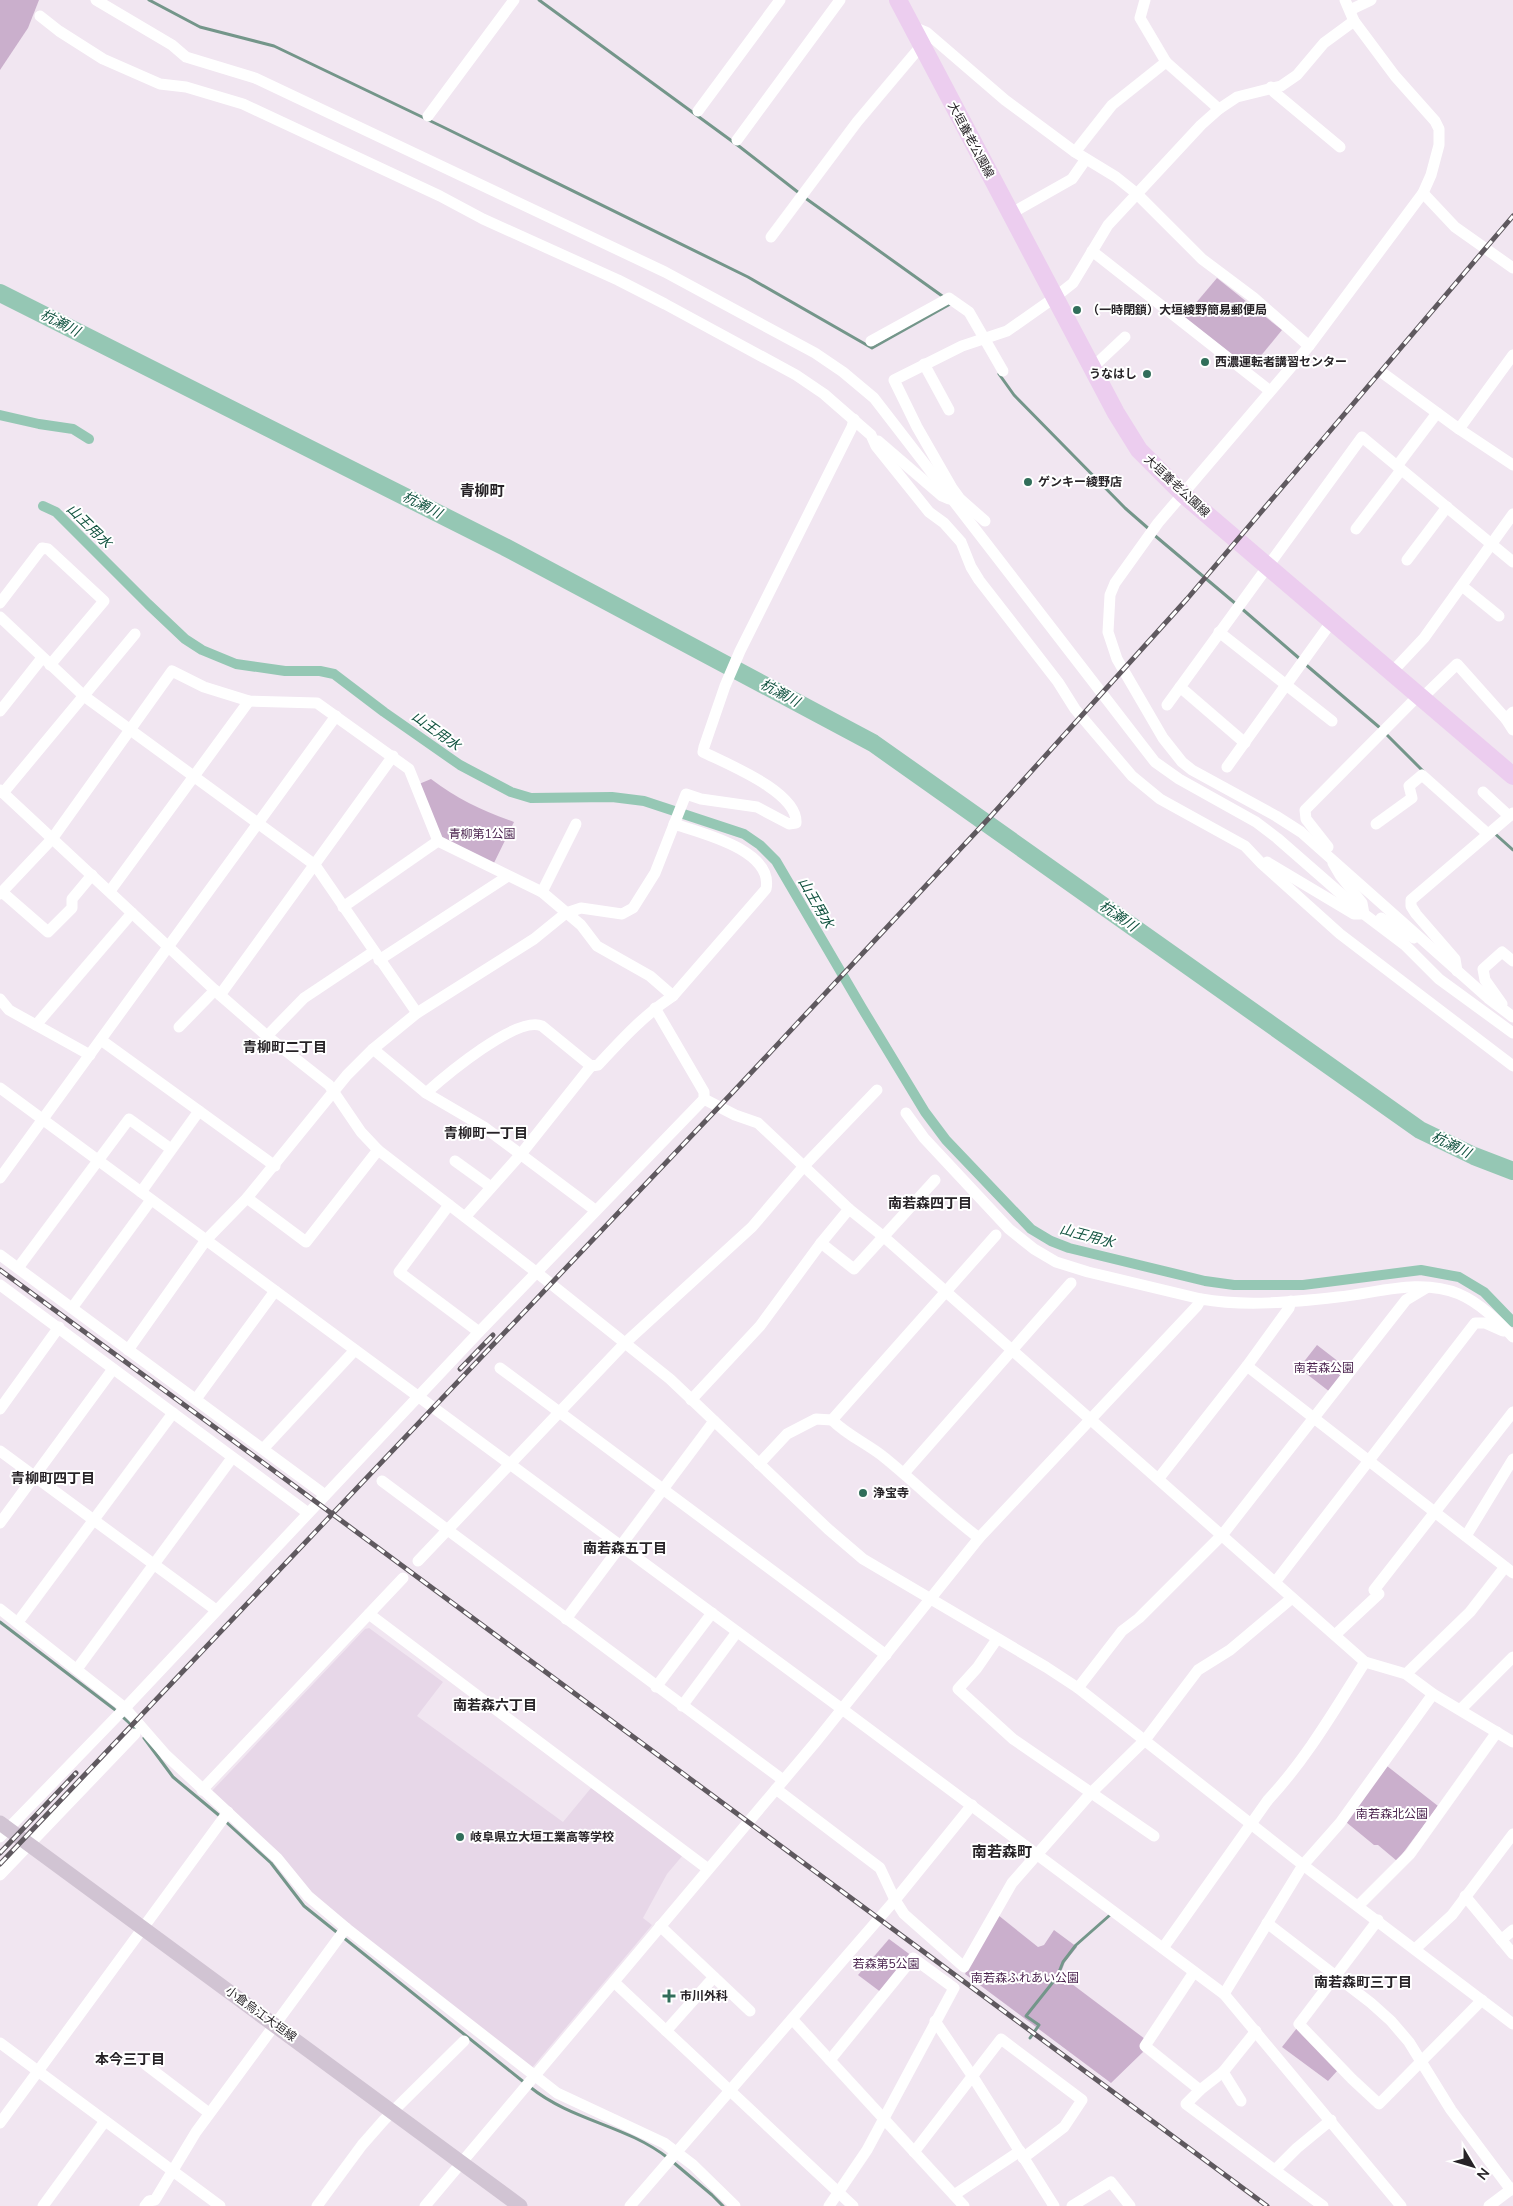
<svg xmlns="http://www.w3.org/2000/svg" width="1513" height="2206" viewBox="0 0 1513 2206" font-family="'Nunito Sans','Noto Sans JP',sans-serif">
  <style>
    .built { fill: #e7d7e8 }
    .green { fill: #caafcc }
    .lines { fill: none; stroke-linecap: round; stroke-linejoin: round }
    .stream { stroke: #74968a; stroke-width: 3 }
    .canal { stroke: #95c7b4; stroke-width: 10 }
    .river { stroke: #95c7b4; stroke-width: 18 }
    .minor { stroke: #fff; stroke-width: 11 }
    .secondary { stroke: #d1c4d3; stroke-width: 15 }
    .primary { stroke: #eccdef; stroke-width: 18 }
    .rail-casing { stroke: #5f595f; stroke-width: 5 }
    .rail { stroke: #fff; stroke-width: 3; stroke-dasharray: 9; stroke-linecap: butt }
    .poi-dot { fill: #316e5a; stroke: #fff; stroke-width: 2 }
    .labels { text-anchor: middle; dominant-baseline: central; stroke-width: 4; stroke-linejoin: round; paint-order: stroke }
    .street-label { font-size: 12px; fill: #272327; stroke: #fff }
    .poi-label { font-size: 12px; font-weight: bold; fill: #272327; stroke: #fff; text-anchor: start }
    .park-label { font-size: 12px; fill: #471f4b; stroke: #fff }
    .water-label { font-size: 14px; font-style: italic; fill: #125340; stroke: #fff }
    .neighbourhood-label { font-size: 14px; font-weight: bold; fill: #272327; stroke: #fff }
    .quarter-label { font-size: 15px; font-weight: bold; fill: #272327; stroke: #fff }
  </style>
  <rect width="100%" height="100%" fill="#f1e6f1"/>
  <path class="built" d="M369,1628L443,1682L417,1716L563,1822L591,1788L683,1855L667,1874L643,1918L652,1925L531,2069L310,1893L212,1791L365,1629Z"/>
  <g class="green">
    <path d="M0,0H39L28,28L0,70Z"/>
    <path d="M1217,278L1282,330L1250,369L1184,317Z"/>
    <path d="M431,779C457,799 483,811 514,822L493,865L440,839L419,784Z"/>
    <path d="M1317,1345L1348,1369L1330,1392L1299,1368Z"/>
    <path d="M1387,1766L1438,1806L1397,1861L1378,1845H1374L1346,1822Z"/>
    <path d="M998,1915L1038,1947L1044,1945L1054,1930L1077,1947L1065,1962L1060,1975L1145,2039L1140,2046L1143,2052L1111,2083L965,1974Z"/>
    <path d="M889,1939L912,1956L882,1993L858,1975Z"/>
    <path d="M1297,2028L1338,2070L1328,2081L1282,2047Z"/>
  </g>
  <g class="lines">
    <g class="stream">
      <path d="M149,0L200,27L274,46L443,127L748,277L872,348L952,303"/>
      <path d="M539,0L740,147L808,200L945,298"/>
      <path d="M999,374L1014,395L1125,508L1149,529"/>
      <path d="M1153,534L1236,604"/>
      <path d="M1241,608L1300,659"/>
      <path d="M1305,664L1379,727L1424,772"/>
      <path d="M1493,832L1513,850"/>
      <path d="M0,1622L114,1709L138,1731"/>
      <path d="M144,1738L173,1777L221,1817"/>
      <path d="M225,1821L271,1863L304,1906L525,2083"/>
      <path d="M1030,2038L1039,2025L1026,2016L1057,1977L1063,1962L1076,1945L1110,1915"/>
      <path d="M530,2087C572,2121 626,2125 668,2158"/>
      <path d="M673,2162L712,2195L723,2206"/>
    </g>
    <g class="canal">
      <path d="M0,415L39,424L73,429L89,439"/>
      <path d="M43,506L56,512L148,604L185,639L202,650L236,664L285,671H320L334,674L384,712L460,765L511,792L531,798L612,797L644,801L744,834L760,845L776,861L862,1008L925,1112L946,1140L1031,1229L1051,1241L1069,1248L1205,1281L1234,1285H1303L1421,1270L1459,1277L1484,1292L1513,1322"/>
    </g>
    <path class="river" d="M0,293L505,547L873,743L1420,1130L1474,1156L1513,1171"/>
    <g class="minor">
      <path d="M96,0L172,45L186,57L255,78L665,272L815,353L843,372L874,398L1155,762L1179,779L1256,822L1277,838L1364,914L1405,945L1439,979L1513,1033"/>
      <path d="M1145,0L1140,18L1166,62L1219,109"/>
      <path d="M1345,0L1354,21L1395,76L1435,121L1439,129V145L1431,175L1423,193L1309,346L1158,523L1115,583L1110,595L1108,632L1117,659L1163,738L1182,762L1192,770L1276,816L1301,832L1488,998L1513,1017"/>
      <path d="M1350,10L1371,0"/>
      <path d="M40,16L59,31L103,59L160,84L186,87L243,104L440,196L483,219L618,280L665,304L796,375L824,394L871,435L876,446L929,512L944,523L961,542L971,567L979,580L1058,682L1075,709L1132,776L1160,799L1245,846L1262,864L1340,934L1513,1066"/>
      <path d="M911,26L926,32L1005,100L1075,152L1116,177L1136,193L1202,259L1254,298L1309,346"/>
      <path d="M1271,87L1274,92L1340,147"/>
      <path d="M698,111L780,0"/>
      <path d="M428,116L514,0"/>
      <path d="M737,140L840,0"/>
      <path d="M1075,152L1112,105L1166,62"/>
      <path d="M1423,193L1455,227L1513,268"/>
      <path d="M1010,214L1072,179L1086,159"/>
      <path d="M771,237L857,122L921,46"/>
      <path d="M1092,251L1270,391"/>
      <path d="M871,341L949,298L969,312L1003,371"/>
      <path d="M924,364L949,410"/>
      <path d="M1092,368L1125,337"/>
      <path d="M1384,374L1459,429L1513,355"/>
      <path d="M1459,429L1513,465"/>
      <path d="M878,441L942,496L949,499"/>
      <path d="M1397,466L1437,413"/>
      <path d="M985,521L960,499L952,488L917,427L894,380L962,346L1007,331L1054,298L1073,283L1108,225L1201,125L1219,109L1237,97L1281,86L1297,75L1324,43L1354,21"/>
      <path d="M1356,529L1401,470"/>
      <path d="M1407,560L1447,507"/>
      <path d="M1462,586L1499,616"/>
      <path d="M0,603L42,548L48,549L104,601L50,665"/>
      <path d="M0,617L84,696L315,865L417,1013"/>
      <path d="M1219,632L1332,721"/>
      <path d="M1392,672L1424,638L1513,514"/>
      <path d="M1180,687L1245,743"/>
      <path d="M1422,698L1457,664L1506,719L1513,712"/>
      <path d="M1167,705L1362,437L1513,562"/>
      <path d="M0,711L42,658"/>
      <path d="M1506,719L1513,730"/>
      <path d="M1227,767L1332,621"/>
      <path d="M0,790L220,995L267,1036L329,1085L361,1132L378,1150L536,1272L670,1379L828,1529L863,1559L1046,1667L1078,1688L1303,1865L1513,2024"/>
      <path d="M1483,792L1509,816"/>
      <path d="M3,793L135,634"/>
      <path d="M1376,824L1412,798L1409,786L1422,775L1488,834"/>
      <path d="M1328,847L1306,819L1305,810L1419,695"/>
      <path d="M1267,862L1354,914H1360"/>
      <path d="M1333,863L1340,875L1362,903L1364,914"/>
      <path d="M110,891L249,701"/>
      <path d="M2,892L48,932L72,908V899L92,875"/>
      <path d="M542,892L576,824"/>
      <path d="M0,894L52,839L172,671L204,687L249,701L317,703L409,769L438,841L542,892L581,925L597,946L650,976L673,996"/>
      <path d="M343,907L438,841"/>
      <path d="M1381,918L1414,938"/>
      <path d="M379,960L508,876"/>
      <path d="M1457,971L1455,959L1416,914L1411,906V900L1513,813"/>
      <path d="M220,995L393,756"/>
      <path d="M0,999L9,1010L90,1055"/>
      <path d="M1502,1004L1485,980L1483,969L1502,952L1513,961"/>
      <path d="M36,1025L132,913"/>
      <path d="M179,1027L215,990"/>
      <path d="M267,1036L304,998L373,952"/>
      <path d="M101,1040L275,1166"/>
      <path d="M373,1049L426,1093L484,1127L595,1210"/>
      <path d="M591,1066L598,1065C622,1039 644,1015 673,996L766,889C774,850 701,833 674,824"/>
      <path d="M0,1088L842,1709L1224,1994L1401,2206"/>
      <path d="M426,1093C445,1076 517,1015 542,1026L591,1066L521,1154L465,1217"/>
      <path d="M704,1099L735,1115L758,1123L849,1209L884,1237L1365,1662L1406,1674L1433,1694L1513,1742"/>
      <path d="M906,1113L924,1138L1009,1229L1034,1249L1056,1262L1088,1272L1201,1299"/>
      <path d="M455,1161L491,1187"/>
      <path d="M0,1178L336,716"/>
      <path d="M141,1192L199,1111"/>
      <path d="M247,1198L306,1242L378,1150"/>
      <path d="M449,1205L399,1272L479,1332"/>
      <path d="M821,1243L854,1269L935,1180"/>
      <path d="M0,1255L325,1495"/>
      <path d="M18,1268L129,1119L171,1149"/>
      <path d="M0,1285L308,1513"/>
      <path d="M72,1308L151,1200"/>
      <path d="M128,1350L206,1240L247,1198L347,1075L373,1049L417,1013L534,939L566,913L581,908L622,914L633,908L655,873L686,794L701,799L757,807L789,824L796,823C798,792 727,764 703,752L704,747L725,686L740,651L852,427L854,419"/>
      <path d="M1247,1366L1289,1308L1291,1301"/>
      <path d="M500,1368L886,1655"/>
      <path d="M196,1399L275,1291"/>
      <path d="M691,1400L760,1326L821,1243L849,1209"/>
      <path d="M0,1409L59,1327"/>
      <path d="M832,1420C848,1436 868,1444 885,1458C917,1484 946,1513 979,1538"/>
      <path d="M263,1449L355,1350"/>
      <path d="M0,1451L216,1610"/>
      <path d="M759,1464L787,1434L816,1419L832,1420L996,1235"/>
      <path d="M904,1473L1071,1283"/>
      <path d="M1159,1478L1247,1366L1513,1573"/>
      <path d="M382,1481L783,1780"/>
      <path d="M0,1523L113,1369"/>
      <path d="M1466,1536L1513,1459"/>
      <path d="M418,1561L625,1343L752,1227L804,1166L877,1090"/>
      <path d="M1276,1581L1475,1323H1485L1503,1331"/>
      <path d="M0,1609L125,1708L166,1755L277,1858L308,1896L346,1928L557,2093L664,2143L693,2165L735,2206"/>
      <path d="M369,1614L708,1869"/>
      <path d="M566,1619L714,1421"/>
      <path d="M18,1622L173,1413"/>
      <path d="M1335,1635L1379,1594L1374,1590L1513,1412"/>
      <path d="M997,1639L977,1668L958,1689L1013,1739L1154,1836"/>
      <path d="M77,1669L232,1458"/>
      <path d="M1406,1674L1470,1612L1505,1567"/>
      <path d="M656,1687L712,1613"/>
      <path d="M1078,1688L1122,1631L1139,1618L1223,1534L1406,1300L1426,1288"/>
      <path d="M682,1706L737,1632"/>
      <path d="M1461,1709L1513,1657"/>
      <path d="M776,1789L880,1868L895,1900L904,1914L964,1967L1012,1883L1091,1793L1145,1740L1198,1670L1230,1650L1292,1598"/>
      <path d="M202,1790L403,1578"/>
      <path d="M0,1837L125,1708L479,1332L704,1099V1092L655,1008"/>
      <path d="M0,1875L135,1734"/>
      <path d="M1465,1896L1513,1954"/>
      <path d="M1358,1906L1410,1854L1497,1732"/>
      <path d="M1378,1920L1299,2024L1352,2079L1379,2104L1482,2000"/>
      <path d="M1267,1923L1371,2003L1391,2021L1409,2042L1451,2110L1511,2190"/>
      <path d="M660,1926L750,2011"/>
      <path d="M1501,1940L1513,1930"/>
      <path d="M1163,1948L1268,1800C1307,1758 1335,1709 1365,1662"/>
      <path d="M1415,1949L1452,1915L1513,1834"/>
      <path d="M1194,1972L1145,2046L1200,2090L1223,2072L1256,2031"/>
      <path d="M614,1982L853,2206"/>
      <path d="M1224,1994L1303,1865L1340,1823L1433,1694"/>
      <path d="M792,2019L964,2206"/>
      <path d="M935,2021L973,2077L1054,2206"/>
      <path d="M666,2031L714,1977"/>
      <path d="M0,2043L220,2206"/>
      <path d="M146,2065L209,2113"/>
      <path d="M1223,2072L1241,2101"/>
      <path d="M1200,2090L1186,2104L1323,2206"/>
      <path d="M0,2123L228,1812"/>
      <path d="M914,2152L1001,2039L1082,2100L1064,2127L1023,2158"/>
      <path d="M1275,2170L1297,2148L1331,2120"/>
      <path d="M954,2195L1020,2151"/>
      <path d="M43,2206L105,2121"/>
      <path d="M145,2206L149,2201L155,2200L196,2132L346,1928"/>
      <path d="M317,2206L362,2145L384,2120L464,2041"/>
      <path d="M425,2206L814,1744L979,1538L1197,1306L1201,1299C1245,1307 1294,1302 1338,1297C1378,1293 1420,1278 1459,1294C1480,1303 1498,1321 1513,1337"/>
      <path d="M630,2206L895,1900L972,1805"/>
      <path d="M829,2206L867,2150L954,1988L913,1958L830,2060"/>
      <path d="M1072,2206L1111,2182L1130,2206"/>
      <path d="M1489,2206L1513,2188"/>
    </g>
    <path class="secondary" d="M0,1823L520,2206"/>
    <path class="primary" d="M898,0L1116,413L1139,450L1183,494L1513,776"/>
    <defs>
      <g id="rail">
        <path d="M0,1270L254,1456L1267,2206"/>
        <path d="M460,1369L493,1335"/>
        <path d="M0,1853L76,1773"/>
        <path d="M0,1864L734,1091L991,816L1187,599L1513,216"/>
      </g>
    </defs>
    <use href="#rail" class="rail-casing"/>
    <use href="#rail" class="rail"/>
  </g>
  <g class="poi-dot">
    <circle cx="1077" cy="310" r="5"/>
    <circle cx="1205" cy="362" r="5"/>
    <circle cx="1147" cy="374" r="5"/>
    <circle cx="1028" cy="482" r="5"/>
    <circle cx="863" cy="1493" r="5"/>
    <circle cx="460" cy="1837" r="5"/>
    <path d="M666.5 1988.5h5v5h5v5h-5v5h-5v-5h-5v-5h5z"/>
  </g>
  <g class="labels">
    <g class="street-label">
      <text transform="translate(971 140) rotate(62)">大垣養老公園線</text>
      <text transform="translate(1177 486) rotate(43)">大垣養老公園線</text>
      <text transform="translate(261 2014) rotate(36)">小倉烏江大垣線</text>
    </g>
    <g class="poi-label">
      <text x="1087" y="310">（一時閉鎖）大垣綾野簡易郵便局</text>
      <text x="1215" y="362">西濃運転者講習センター</text>
      <text x="1137" y="374" text-anchor="end">うなはし</text>
      <text x="1038" y="482">ゲンキー綾野店</text>
      <text x="873" y="1493">浄宝寺</text>
      <text x="470" y="1837">岐阜県立大垣工業高等学校</text>
      <text x="680" y="1996">市川外科</text>
    </g>
    <g class="park-label">
      <text x="482" y="834">青柳第1公園</text>
      <text x="1324" y="1368">南若森公園</text>
      <text x="1392" y="1814">南若森北公園</text>
      <text x="886" y="1964">若森第5公園</text>
      <text x="1025" y="1978">南若森ふれあい公園</text>
    </g>
    <g class="water-label">
      <text transform="translate(60 323) rotate(27)">杭瀬川</text>
      <text transform="translate(422 505) rotate(27)">杭瀬川</text>
      <text transform="translate(89 526) rotate(44)">山王用水</text>
      <text transform="translate(780 693) rotate(28)">杭瀬川</text>
      <text transform="translate(436 731) rotate(36)">山王用水</text>
      <text transform="translate(816 903) rotate(60)">山王用水</text>
      <text transform="translate(1118 916) rotate(35)">杭瀬川</text>
      <text transform="translate(1451 1145) rotate(26)">杭瀬川</text>
      <text transform="translate(1087 1236) rotate(15)">山王用水</text>
    </g>
    <g class="neighbourhood-label">
      <text x="285" y="1047">青柳町二丁目</text>
      <text x="486" y="1133">青柳町一丁目</text>
      <text x="930" y="1203">南若森四丁目</text>
      <text x="53" y="1478">青柳町四丁目</text>
      <text x="625" y="1548">南若森五丁目</text>
      <text x="495" y="1705">南若森六丁目</text>
      <text x="1363" y="1982">南若森町三丁目</text>
      <text x="130" y="2059">本今三丁目</text>
    </g>
    <g class="quarter-label">
      <text x="482" y="491">青柳町</text>
      <text x="1002" y="1852">南若森町</text>
    </g>
  </g>
  <g transform="translate(1473 2166) rotate(128)" stroke="#ffffff" stroke-width="4" paint-order="stroke">
  <path d="M0-4L9 19L0 12L-9 19Z" fill="#272327"/>
  <text y="-8" font-size="14" font-weight="bold" text-anchor="middle" fill="#272327">N</text>
  </g>
</svg>
